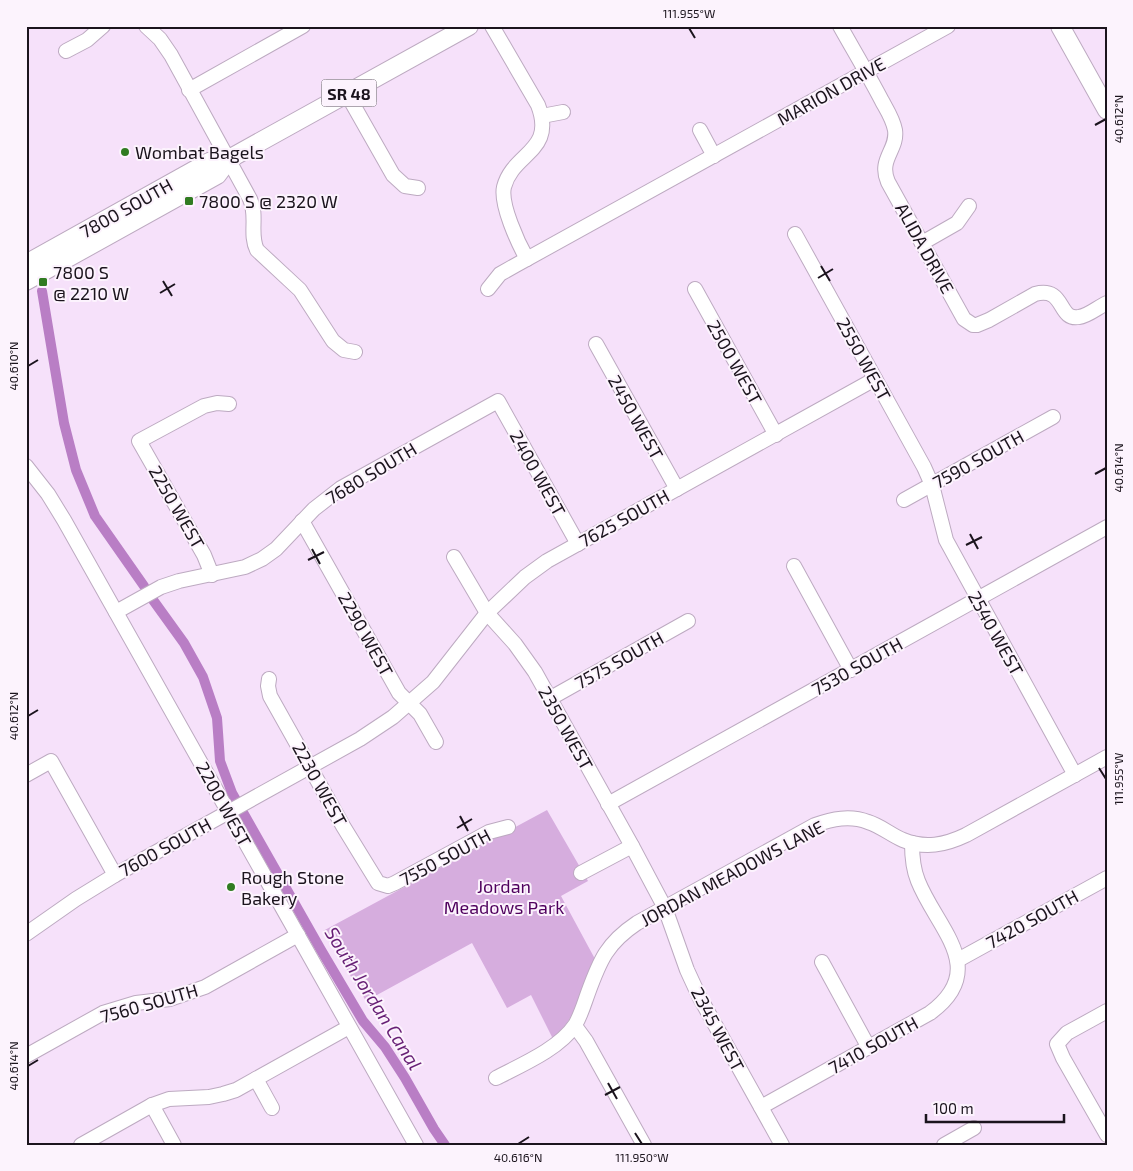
<svg xmlns="http://www.w3.org/2000/svg" width="1133" height="1171" viewBox="0 0 1133 1171" font-family="'Exo 2',sans-serif">
  <style>
    .green { fill: #d6adde }
    .lines { fill: none; stroke-linecap: round; stroke-linejoin: round }
    .canal { stroke: #b97ec5; stroke-width: 10 }
    .minor-casing { stroke: #bdaac1; stroke-width: 16 }
    .major-casing { stroke: #bdaac1; stroke-width: 20 }
    .minor { stroke: #fff; stroke-width: 14 }
    .major { stroke: #fff; stroke-width: 18 }
    .ticks { fill: none; stroke: #1b141d; stroke-width: 2 }
    .poi-dot { fill: #307b21; stroke: #fcf3fd; stroke-width: 2 }
    .labels { text-anchor: middle; dominant-baseline: central; stroke-width: 4; stroke-linejoin: round; paint-order: stroke }
    .shield { fill: #fcf3fd; stroke: #5e5760; stroke-width: 1 }
    .shield-label { font-size: 16px; font-weight: bold; fill: #1b141d }
    .street-label { font-size: 18px; fill: #1b141d; stroke: #fcf3fd }
    .poi-label { font-size: 18px; fill: #1b141d; stroke: #fcf3fd; text-anchor: start }
    .park-label { font-size: 18px; fill: #4f005d; stroke: #fcf3fd }
    .water-label { font-size: 19px; font-style: italic; fill: #671f75; stroke: #fcf3fd }
    .neatline { fill: none; stroke: #1b141d; stroke-width: 2 }
    .ticks-label { font-size: 12px; text-anchor: middle; fill: #1b141d }
  </style>
  <rect width="100%" height="100%" fill="#f6e1fa"/>
  <path class="green" d="M547,810L588,881L561,896L595,959C584,989 577,1016 553,1039L531,995L507,1008L472,943L366,1001L323,931Z"/>
  <g class="lines">
    <g class="canal">
      <path d="M42,291L64,423L76,470L95,516L144,586"/>
      <path d="M153,600L184,643L203,677L217,718L220,761L232,793L321,950L363,1021L385,1047L405,1078L434,1129L445,1145"/>
    </g>
    <defs>
      <g id="minor">
        <path d="M146,26L160,39L171,55L250,199C258,216 249,234 257,250L300,290L333,341L344,350L355,352"/>
        <path d="M492,26L538,105C556,152 513,152 504,187C500,204 518,243 527,259"/>
        <path d="M840,26C854,51 869,76 882,101C887,110 893,119 895,130C898,150 878,159 888,182L964,319L973,325H977L989,320L1035,294C1066,286 1057,321 1079,317C1088,316 1098,307 1107,303"/>
        <path d="M66,51L87,40L103,26"/>
        <path d="M189,90L303,26"/>
        <path d="M347,94L393,175L405,186L418,188"/>
        <path d="M542,116L563,112"/>
        <path d="M700,130L714,156"/>
        <path d="M795,234L924,467L932,485L946,540L1075,775"/>
        <path d="M922,243L957,223L969,206"/>
        <path d="M488,289L500,274L516,265L948,26"/>
        <path d="M695,289L776,435"/>
        <path d="M596,344L677,489"/>
        <path d="M26,466L48,494L64,520L416,1145"/>
        <path d="M904,500L1053,417"/>
        <path d="M302,521L399,693L420,714L436,742"/>
        <path d="M454,557L487,613L515,644L535,672L632,846L665,908L687,970L699,996L782,1145"/>
        <path d="M794,566L851,670"/>
        <path d="M212,575L204,555L139,441L204,406L217,403L229,404"/>
        <path d="M116,612L161,587L179,581L245,567L262,559L276,549L314,509L341,488L498,401L578,544"/>
        <path d="M269,679L268,686L270,696L343,826L378,883L388,886L395,883L489,832L508,827"/>
        <path d="M549,699L688,621"/>
        <path d="M26,775L51,761L115,875"/>
        <path d="M608,804L1107,527"/>
        <path d="M581,873L632,846"/>
        <path d="M26,934L76,899L115,875L360,739L393,717L433,682L487,613L525,577L547,561L875,379"/>
        <path d="M958,960L1107,878"/>
        <path d="M822,962L869,1048"/>
        <path d="M1107,1011L1067,1033L1057,1044L1063,1058L1107,1135"/>
        <path d="M575,1026L586,1041L644,1145"/>
        <path d="M26,1056L103,1013L136,1003L170,999L205,987L298,935"/>
        <path d="M496,1078C521,1065 559,1049 575,1025C581,1015 584,1004 588,993C600,960 607,943 637,923L815,825C832,819 850,815 868,822C881,826 891,835 903,840C925,849 945,845 966,835L1107,757"/>
        <path d="M256,1079L272,1108"/>
        <path d="M152,1105L174,1145"/>
        <path d="M761,1107L930,1013C990,969 937,929 918,881C913,869 912,856 912,843"/>
        <path d="M81,1145L152,1105L169,1099L209,1097L223,1094L236,1090L349,1027"/>
        <path d="M944,1145L974,1128"/>
      </g>
      <g id="major">
        <path d="M1060,26L1107,110"/>
        <path d="M26,264L209,162L229,159L469,26"/>
        <path d="M26,281L217,175L229,159"/>
      </g>
    </defs>
    <use href="#minor" class="minor-casing"/>
    <use href="#major" class="major-casing"/>
    <use href="#minor" class="minor"/>
    <use href="#major" class="major"/>
  </g>
  <path class="ticks" d="M689,28L695,38M1095,125L1106,119M821,266L830,281M818,278L833,269M163,281L172,296M160,293L175,284M28,366L38,360M1095,474L1106,468M970,534L978,549M966,545L982,537M312,549L320,564M308,560L324,552M28,716L38,710M1099,768L1106,779M460,816L468,831M457,828L472,819M28,1066L38,1060M608,1083L617,1099M605,1095L620,1087M635,1133L642,1144M518,1144L529,1137"/>
  <g class="poi-dot">
    <circle cx="125" cy="152" r="5"/>
    <rect x="184" y="196" width="10" height="10" rx="2.5"/>
    <rect x="38" y="277" width="10" height="10" rx="2.5"/>
    <circle cx="231" cy="887" r="5"/>
  </g>
  <g class="labels">
    <rect class="shield" x="321.5" y="79.5" width="55" height="27" rx="4"/>
    <g class="shield-label">
      <text x="349" y="93">SR 48</text>
    </g>
    <g class="street-label">
      <text transform="translate(831 91) rotate(-29)">MARION DRIVE</text>
      <text transform="translate(126 208) rotate(-29)">7800 SOUTH</text>
      <text transform="translate(925 248) rotate(61)">ALIDA DRIVE</text>
      <text transform="translate(864 359) rotate(61)">2550 WEST</text>
      <text transform="translate(735 362) rotate(61)">2500 WEST</text>
      <text transform="translate(636 417) rotate(61)">2450 WEST</text>
      <text transform="translate(978 459) rotate(-29)">7590 SOUTH</text>
      <text transform="translate(371 473) rotate(-31)">7680 SOUTH</text>
      <text transform="translate(538 473) rotate(61)">2400 WEST</text>
      <text transform="translate(177 507) rotate(60)">2250 WEST</text>
      <text transform="translate(624 518) rotate(-29)">7625 SOUTH</text>
      <text transform="translate(996 633) rotate(61)">2540 WEST</text>
      <text transform="translate(366 634) rotate(61)">2290 WEST</text>
      <text transform="translate(619 660) rotate(-29)">7575 SOUTH</text>
      <text transform="translate(857 666) rotate(-29)">7530 SOUTH</text>
      <text transform="translate(566 728) rotate(61)">2350 WEST</text>
      <text transform="translate(320 784) rotate(61)">2230 WEST</text>
      <text transform="translate(224 804) rotate(61)">2200 WEST</text>
      <text transform="translate(165 847) rotate(-29)">7600 SOUTH</text>
      <text transform="translate(445 857) rotate(-28)">7550 SOUTH</text>
      <text transform="translate(732 873) rotate(-28)">JORDAN MEADOWS LANE</text>
      <text transform="translate(1032 919) rotate(-29)">7420 SOUTH</text>
      <text transform="translate(149 1003) rotate(-16)">7560 SOUTH</text>
      <text transform="translate(718 1029) rotate(62)">2345 WEST</text>
      <text transform="translate(873 1045) rotate(-29)">7410 SOUTH</text>
    </g>
    <g class="poi-label">
      <text x="135" y="152">Wombat Bagels</text>
      <text x="199" y="201">7800 S @ 2320 W</text>
      <text x="53" y="272">7800 S<tspan x="53" dy="21">@ 2210 W</tspan></text>
      <text x="241" y="877">Rough Stone<tspan x="241" dy="21">Bakery</tspan></text>
    </g>
    <g class="park-label">
      <text x="504" y="886">Jordan<tspan x="504" dy="21">Meadows Park</tspan></text>
    </g>
    <g class="water-label">
      <text transform="translate(374 998) rotate(58)">South Jordan Canal</text>
    </g>
  </g>
  <rect width="1133" height="1171" fill="none" stroke="#fcf3fd" stroke-width="55"/>
  <path d="M926 1114v8h138v-8" fill="none" stroke="#1b141d" stroke-width="2.5"/>
  <text x="933" y="1114" font-size="15" fill="#1b141d" stroke="#fcf3fd" stroke-width="4" paint-order="stroke">100 m</text>
  <rect x="28" y="28" width="1078" height="1116" class="neatline"/>
  <g class="ticks-label">
    <text x="689" y="18">111.955°W</text>
    <text transform="translate(1119 119) rotate(-90)" y="4">40.612°N</text>
    <text transform="translate(14 366) rotate(-90)" y="4">40.610°N</text>
    <text transform="translate(1119 468) rotate(-90)" y="4">40.614°N</text>
    <text transform="translate(14 716) rotate(-90)" y="4">40.612°N</text>
    <text transform="translate(1119 779) rotate(-90)" y="4">111.955°W</text>
    <text transform="translate(14 1066) rotate(-90)" y="4">40.614°N</text>
    <text x="518" y="1162">40.616°N</text>
    <text x="642" y="1162">111.950°W</text>
  </g>
</svg>
